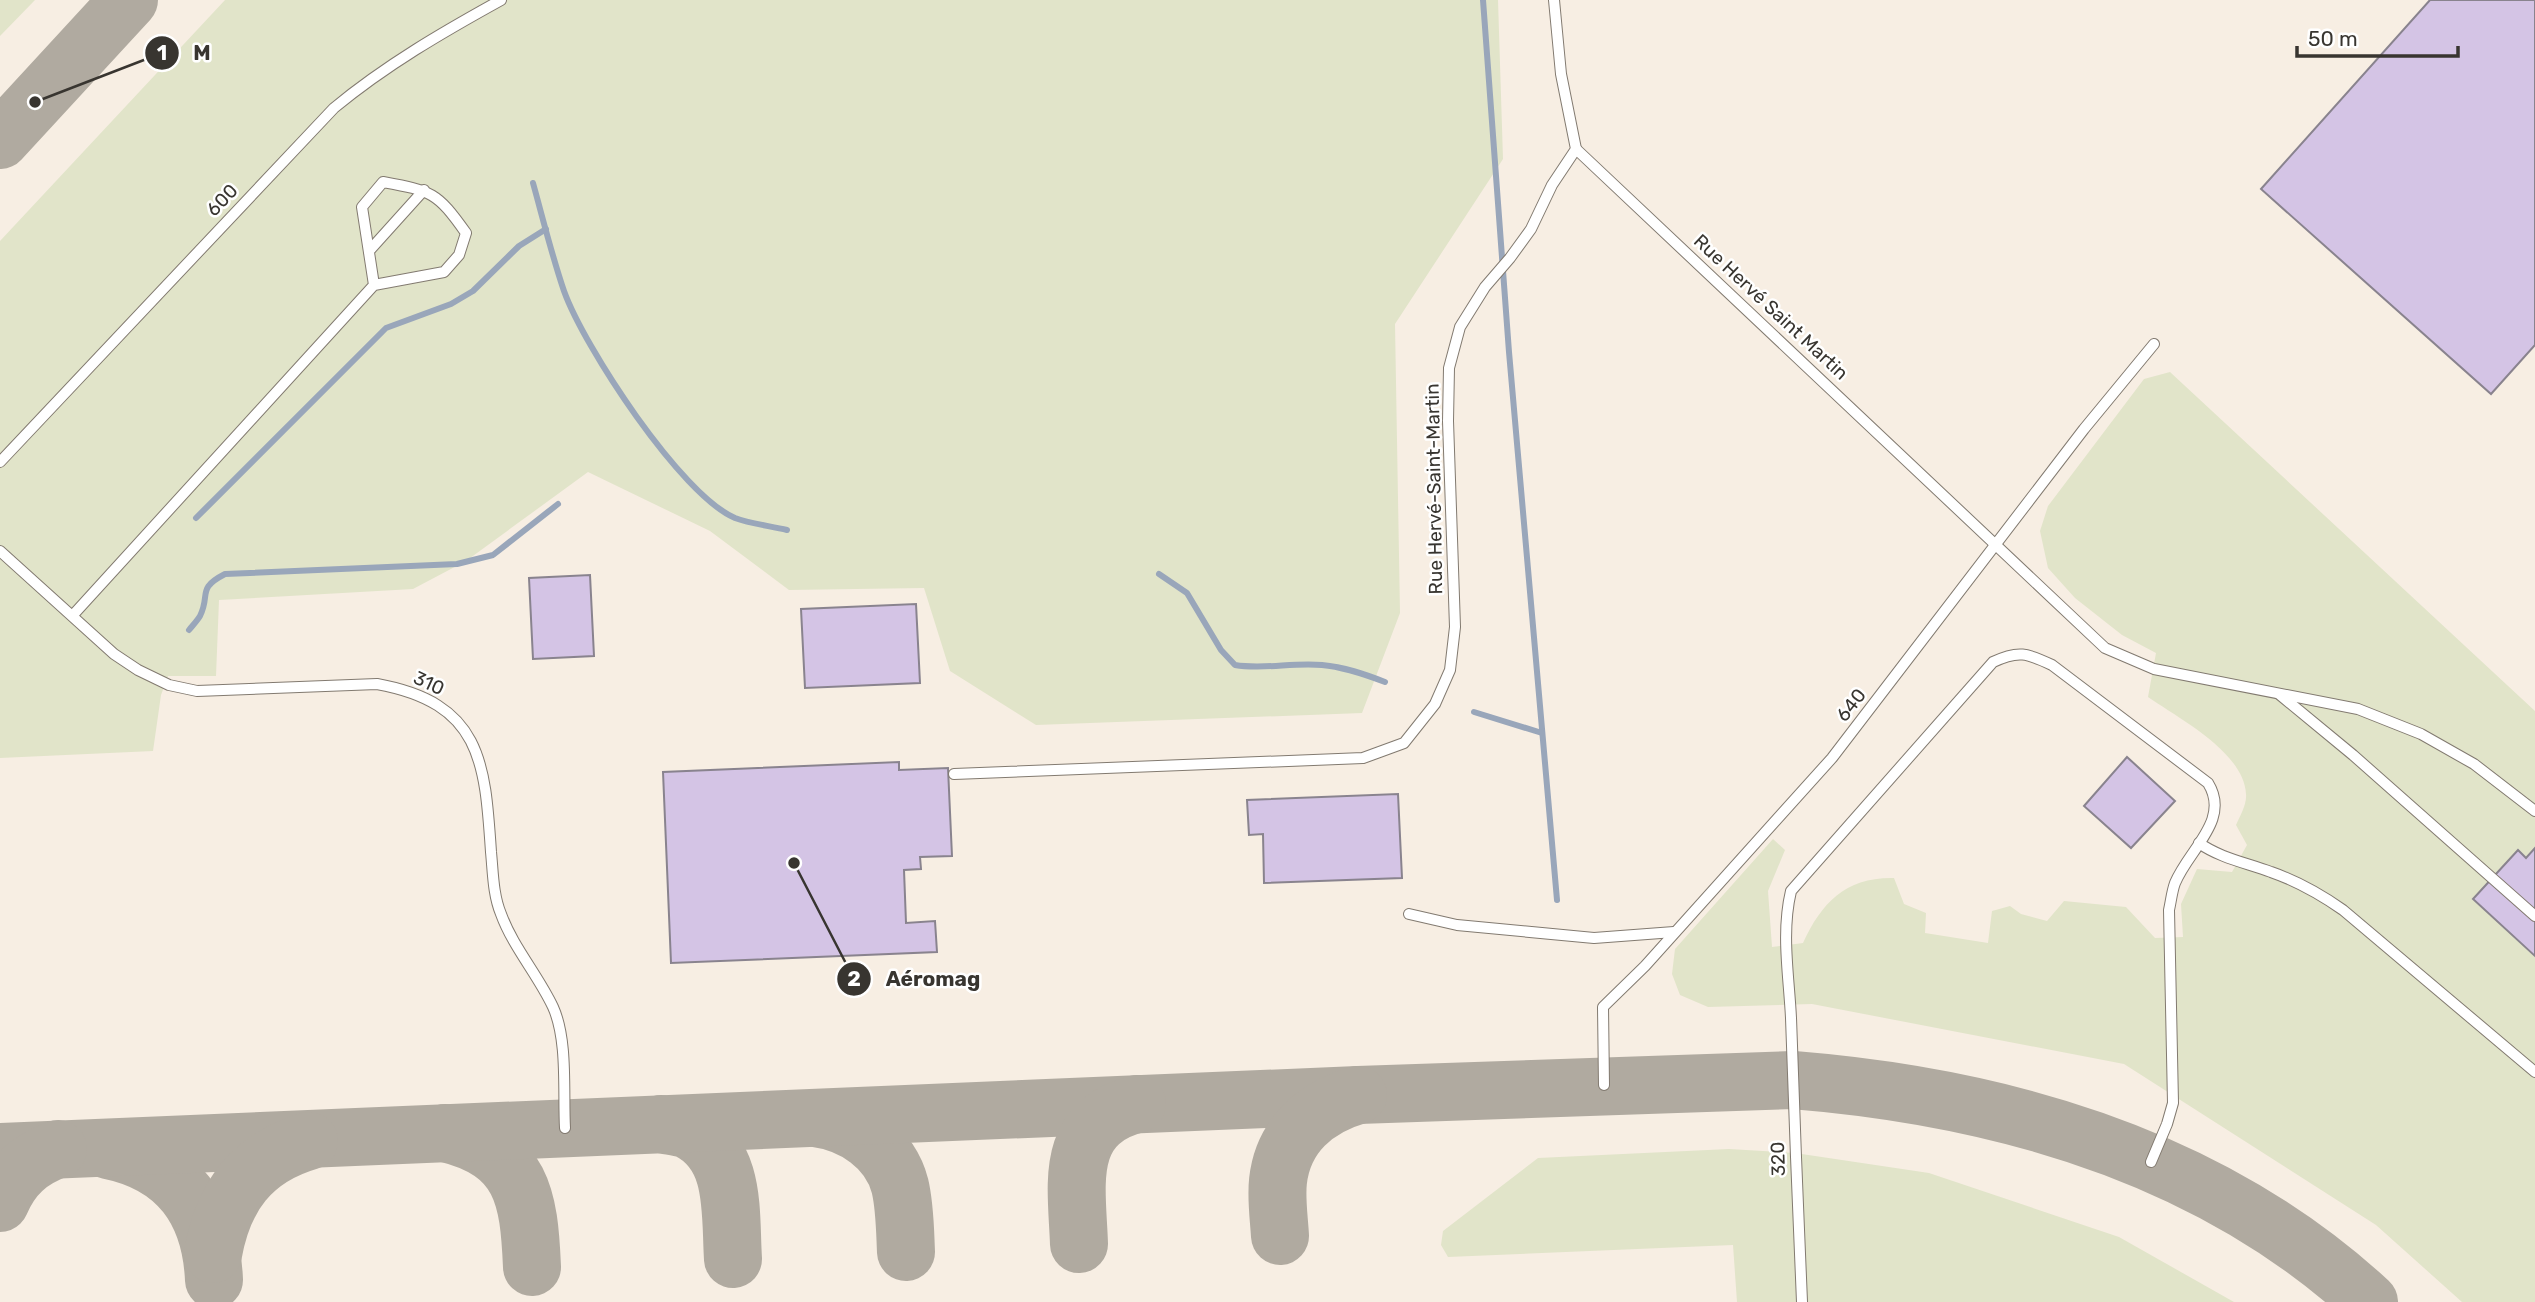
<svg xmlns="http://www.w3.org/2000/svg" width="2535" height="1302" viewBox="0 0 2535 1302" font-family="Rubik,sans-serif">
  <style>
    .green { fill: #e1e4c9 }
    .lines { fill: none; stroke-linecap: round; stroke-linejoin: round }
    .stream { stroke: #99a6ba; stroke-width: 6 }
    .taxiway { stroke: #b0aaa0; stroke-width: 58 }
    .building { fill: #d4c4e5; stroke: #89838e; stroke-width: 2 }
    .lane-casing { stroke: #827a70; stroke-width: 12 }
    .lane { stroke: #fff; stroke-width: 10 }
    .labels { text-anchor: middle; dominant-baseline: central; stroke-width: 5; stroke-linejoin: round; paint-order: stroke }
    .street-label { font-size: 19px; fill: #383530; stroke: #fff }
    .leader { fill: none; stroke: #383530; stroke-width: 2.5 }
    .callout-dot { fill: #383530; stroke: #fff; stroke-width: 2.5 }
    .mark-label { font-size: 21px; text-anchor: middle; font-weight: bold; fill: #fff }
    .callout-label { font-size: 21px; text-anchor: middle; font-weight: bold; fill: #383530; stroke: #fff; stroke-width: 5; stroke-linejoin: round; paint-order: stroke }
  </style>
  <rect width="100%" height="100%" fill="#f7eee3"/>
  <g class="green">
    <path d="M0,0H35L0,36Z"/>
    <path d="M225,0H1498L1503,159L1395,324L1400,613L1362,713L1036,725L950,671L924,588L789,590L710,531L588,472L466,561L413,589L219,600L216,676H168L161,695L153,751L0,758V241Z"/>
    <path d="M2170,372L2535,711V1302H2462L2376,1225L2124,1064L1812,1004L1708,1007L1680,995L1672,974L1675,949L1773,839L1785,850L1768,891L1772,947L1803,943C1822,902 1846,877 1894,878L1904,904L1926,913L1925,933L1988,943L1992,911L2010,906L2021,914L2047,921L2064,901L2126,907L2155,938L2183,937L2181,904L2197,869L2232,872L2247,845L2236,825C2240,816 2247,804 2246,794C2244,752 2178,718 2148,697L2156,653L2122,635L2075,598L2048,568L2040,531L2048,506L2144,379Z"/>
    <path d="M1729,1149L1795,1153L1929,1173L2119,1237L2234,1302H1737L1733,1245L1448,1257L1441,1245L1443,1231L1538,1158Z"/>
  </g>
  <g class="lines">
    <g class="stream">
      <path d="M1483,0L1509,352L1557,900"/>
      <path d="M533,183C543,219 552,256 564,291C584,347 681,495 735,518C751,524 771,526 787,530"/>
      <path d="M196,518L386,328L451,304L473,291L519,246L546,229"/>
      <path d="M1159,574L1187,593L1221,650L1235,665C1264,670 1293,662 1322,665C1344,667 1364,674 1385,682"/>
      <path d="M189,630C193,625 197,621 200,616C211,594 196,589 225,574L457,564L493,555L558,504"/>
      <path d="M1474,712L1542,733"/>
    </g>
    <g class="taxiway">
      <path d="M0,140L129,0"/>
      <path d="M815,1118C853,1123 890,1147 900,1186C905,1207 905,1230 906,1252"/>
      <path d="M661,1124C669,1126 680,1127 688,1130C737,1154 730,1213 733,1259"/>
      <path d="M445,1133C523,1152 529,1197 532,1267"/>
      <path d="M108,1150C178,1164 211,1211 214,1280"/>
      <path d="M0,1152L1358,1095L1793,1080C2003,1097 2211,1156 2369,1302"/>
      <path d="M0,1203C12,1175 29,1160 58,1149"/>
      <path d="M1280,1236C1279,1218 1276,1199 1278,1181C1283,1135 1316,1107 1358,1095"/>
      <path d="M1079,1244C1077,1185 1063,1123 1137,1104"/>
      <path d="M213,1254C223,1197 251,1158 309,1141"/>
    </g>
  </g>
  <g class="building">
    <path d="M2430,0H2535V345L2491,394L2261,189Z"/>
    <path d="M590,575L594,656L533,659L529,578Z"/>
    <path d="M916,604L920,683L805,688L801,609Z"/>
    <path d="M2127,757L2175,801L2131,848L2084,806Z"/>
    <path d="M899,762V770L948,768L952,856L920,857L921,869L904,870L906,923L935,921L937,952L671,963L663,772Z"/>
    <path d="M1398,794L1402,878L1264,883L1263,834L1249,835L1247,800Z"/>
    <path d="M2535,848V956L2473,899L2518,850L2526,858Z"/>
  </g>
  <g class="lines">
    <defs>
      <g id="lane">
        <path d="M1576,149L2105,648L2154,669L2358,709L2421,734L2474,764L2535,811"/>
        <path d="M369,251L424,190"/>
        <path d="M0,462L334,108C386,65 443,32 501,0"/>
        <path d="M0,551L114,654L138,670L169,685L197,691L377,684C481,703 485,761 491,852C493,872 493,895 501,914C513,947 538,975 553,1007C568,1040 563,1092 565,1128"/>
        <path d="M73,615L374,285L444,272L459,255L466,233C437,192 432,191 383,182L362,207L374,285"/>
        <path d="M2279,694L2353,755L2535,916"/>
        <path d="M954,774L1363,758L1404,743L1435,704L1450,670L1455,627L1448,421L1449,368L1460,327L1485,287L1510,258L1531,229L1552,185L1576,149L1561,74L1554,0"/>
        <path d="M2199,843C2220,858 2247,863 2271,872C2297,881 2320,894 2343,910L2535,1072"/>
        <path d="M1409,914L1457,925L1594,938L1674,932"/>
        <path d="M1604,1085L1603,1007L1645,966L1832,758L2084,429L2154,344"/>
        <path d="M1802,1302C1798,1207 1794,1113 1791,1018C1789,976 1781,933 1791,891L1993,662C2018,650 2027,653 2052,665L2208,783C2231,820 2189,849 2175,883C2172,891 2171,901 2169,910L2173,1103L2167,1124L2151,1162"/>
      </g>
    </defs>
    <use href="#lane" class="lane-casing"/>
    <use href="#lane" class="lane"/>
  </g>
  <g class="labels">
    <g class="street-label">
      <text transform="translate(222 200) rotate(-47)">600</text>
      <text transform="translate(1771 307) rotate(43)">Rue Hervé Saint Martin</text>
      <text transform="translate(1434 489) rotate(-91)">Rue Hervé-Saint-Martin</text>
      <text transform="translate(429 683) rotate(25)">310</text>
      <text transform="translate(1851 705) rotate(-52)">640</text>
      <text transform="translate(1778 1159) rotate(-92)">320</text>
    </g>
  </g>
  <path class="leader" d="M35 102L162 53M794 863L854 979"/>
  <g class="callout-dot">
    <circle cx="35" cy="102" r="7"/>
    <circle cx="794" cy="863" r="7"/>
    <circle cx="162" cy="53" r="18"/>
    <circle cx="854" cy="979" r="18"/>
  </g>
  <g class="mark-label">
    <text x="162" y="60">1</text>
    <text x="854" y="986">2</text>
  </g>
  <g class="callout-label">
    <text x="202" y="60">M</text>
    <text x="933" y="986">Aéromag</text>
  </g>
  <path d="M2297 46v10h161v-10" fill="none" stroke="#383530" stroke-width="3.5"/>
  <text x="2308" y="46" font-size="21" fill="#383530" stroke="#ffffff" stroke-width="5" paint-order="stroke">50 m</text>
</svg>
